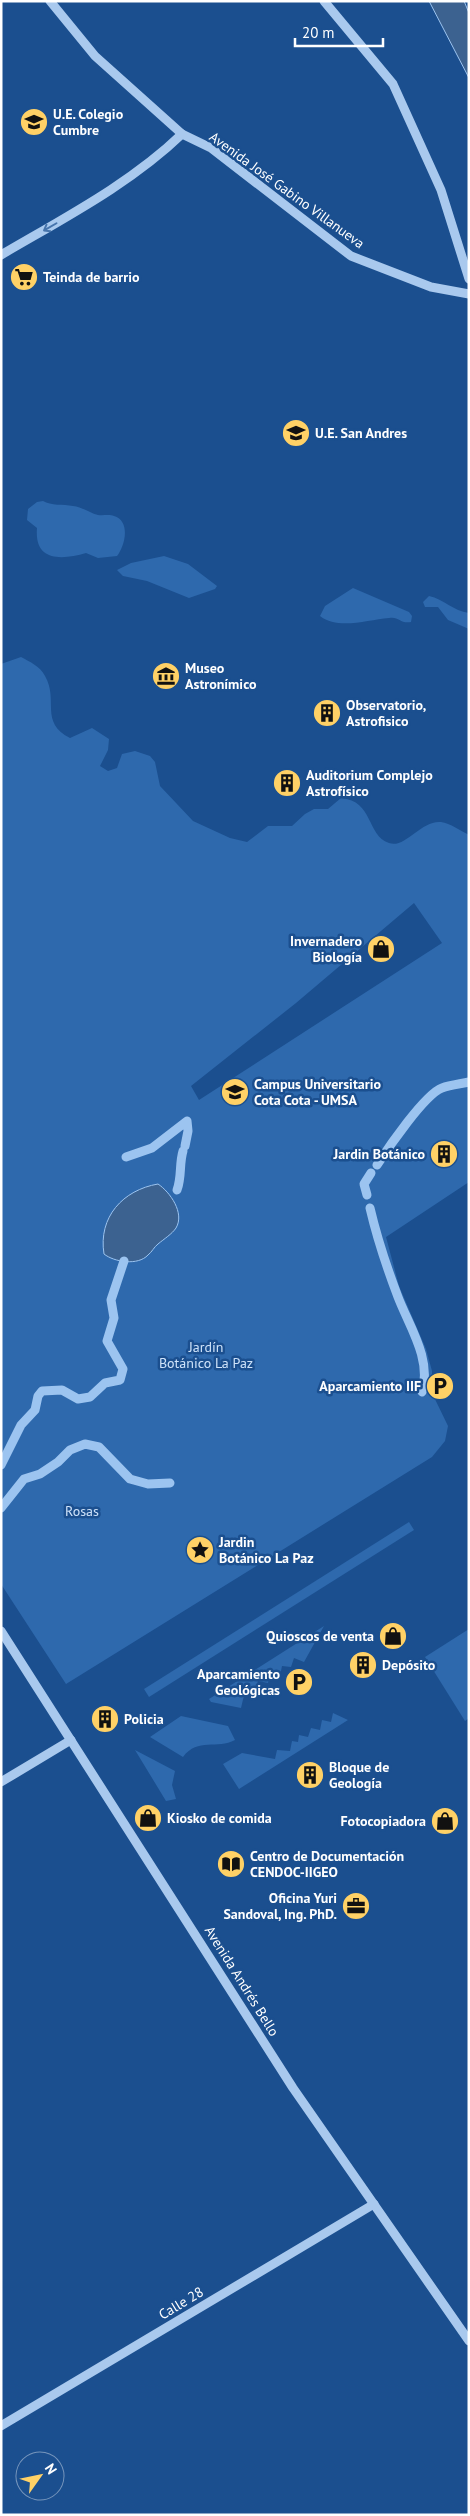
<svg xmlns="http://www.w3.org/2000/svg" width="470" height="2516" viewBox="0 0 470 2516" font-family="'PT Sans',sans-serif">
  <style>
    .green { fill: #2e69ad; fill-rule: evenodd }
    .water { fill: #3c6290; stroke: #9cc4f0 }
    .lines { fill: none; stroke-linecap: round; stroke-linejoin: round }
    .stream { stroke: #9cc4f0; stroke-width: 9 }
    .minor { stroke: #a9c9ee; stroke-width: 9 }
    .oneway { stroke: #4674ac }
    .labels { text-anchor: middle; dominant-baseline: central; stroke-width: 5; stroke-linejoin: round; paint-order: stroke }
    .poi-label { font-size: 14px; font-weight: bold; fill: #fff; stroke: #1b4f8f; text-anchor: start }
    .street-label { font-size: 14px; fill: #fff; stroke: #1b4f8f }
    .park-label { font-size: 14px; fill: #cfe3fa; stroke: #1b4f8f }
  </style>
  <rect width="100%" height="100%" fill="#1b4f8f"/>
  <g class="green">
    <path d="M43,501C51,506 63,504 73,506C82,507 90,513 98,515C103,516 109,514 114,516C131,521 125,546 117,556L98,558L86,553C62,560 34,562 37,528L27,520L28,509L37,502Z"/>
    <path d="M164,556L188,564L217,586L215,589L189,598L147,581L123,576L117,570L131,563Z"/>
    <path d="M353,588L409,612L412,616L411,622C400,624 399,616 389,618C367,620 338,630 320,616L325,606Z"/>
    <path d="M429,596C444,599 453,611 469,613V629L448,620L438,607H425L423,602Z"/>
    <path d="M21,657C30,662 40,666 45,676C59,700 39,722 70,738L92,728L109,739L108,750L100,766L108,771L117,768L122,754L135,751L150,756L155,762L160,786L193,821L230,838L247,842L268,826H292L305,814L314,809H328L341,798C374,801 366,835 389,843C405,849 421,820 441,822C450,823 461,831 469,835V1182L386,1237L399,1286L426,1349L432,1371V1393L448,1426L445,1441L432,1457L66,1684L1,1584V664ZM414,903L442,943L199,1100L191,1086L296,1003Z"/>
    <path d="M409,1522L414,1530L149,1697L144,1689Z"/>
    <path d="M324,1626L304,1662L294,1658L291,1667L282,1666L280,1676L270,1673L268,1683L258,1681L256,1689L246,1687L241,1708L211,1702L209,1699Z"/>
    <path d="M469,1629V1718L465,1721L425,1657Z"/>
    <path d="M333,1713L348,1720L239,1789L223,1764L242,1753L275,1759L277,1750L290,1751L292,1741L298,1742L299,1735L308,1737L311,1728L320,1730L322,1720L331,1722Z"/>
    <path d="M181,1716L228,1726L235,1740C217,1750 198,1737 183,1757L150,1737Z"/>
    <path d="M135,1750L175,1771L172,1785L176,1799L166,1801Z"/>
  </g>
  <g class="water">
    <path d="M429,1H464L469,13V78Z"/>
    <path d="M158,1184C170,1192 185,1213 176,1228C172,1234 164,1239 158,1244C154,1247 152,1252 148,1255C138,1266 114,1262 104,1254C98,1217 123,1190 158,1184Z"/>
  </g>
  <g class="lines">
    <g class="stream">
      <path d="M126,1157L152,1148L187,1121L188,1131L185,1146"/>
      <path d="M377,1165C388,1148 425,1094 442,1088C450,1085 460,1084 469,1082"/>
      <path d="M177,1190C182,1177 179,1164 183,1151"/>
      <path d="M367,1195L364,1184L371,1173"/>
      <path d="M370,1208C377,1238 387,1268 398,1297C409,1326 432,1359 422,1392"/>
      <path d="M1,1465L21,1425L35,1410L38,1396L42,1391L62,1390L78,1399L90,1397L105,1383L120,1380L123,1369L107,1341L114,1318L111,1300L124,1261"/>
      <path d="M1,1508L24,1479L40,1474L58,1462L70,1450L85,1444L99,1447L130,1479L148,1484L170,1483"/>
    </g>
    <g class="minor">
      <path d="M50,1L95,56L182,134L211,148L351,256L431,287L469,294"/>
      <path d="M324,1L393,84L441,190L469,279"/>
      <path d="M1,255C64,218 130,184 182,134"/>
      <path d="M1,1631L293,2088L469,2341"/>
      <path d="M1,1782L71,1740"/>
      <path d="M1,2426L374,2204"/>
    </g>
  </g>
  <defs><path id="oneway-shaft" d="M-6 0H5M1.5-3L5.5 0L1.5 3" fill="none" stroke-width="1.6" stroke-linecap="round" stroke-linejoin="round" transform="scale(1.25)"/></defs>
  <use class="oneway" href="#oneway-shaft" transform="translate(50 227) rotate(150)"/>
  <defs>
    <symbol id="school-disc" viewBox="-11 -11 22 22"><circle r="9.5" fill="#ffd166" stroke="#1b4f8f"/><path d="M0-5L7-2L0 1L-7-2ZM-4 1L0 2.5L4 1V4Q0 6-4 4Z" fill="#111"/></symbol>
    <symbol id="supermarket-disc" viewBox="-11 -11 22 22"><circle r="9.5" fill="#ffd166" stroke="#1b4f8f"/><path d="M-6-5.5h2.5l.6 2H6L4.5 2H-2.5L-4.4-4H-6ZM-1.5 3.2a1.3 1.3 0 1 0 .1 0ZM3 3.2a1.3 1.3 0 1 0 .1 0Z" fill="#111"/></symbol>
    <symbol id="museum-disc" viewBox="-11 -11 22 22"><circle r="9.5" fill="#ffd166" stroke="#1b4f8f"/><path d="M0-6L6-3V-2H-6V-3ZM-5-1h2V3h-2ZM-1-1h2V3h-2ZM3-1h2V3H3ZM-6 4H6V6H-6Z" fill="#111"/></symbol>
    <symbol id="building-disc" viewBox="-11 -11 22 22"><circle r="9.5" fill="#ffd166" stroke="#1b4f8f"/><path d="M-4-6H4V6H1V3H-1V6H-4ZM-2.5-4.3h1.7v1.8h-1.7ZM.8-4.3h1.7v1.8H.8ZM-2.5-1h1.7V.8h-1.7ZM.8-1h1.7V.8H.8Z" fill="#111"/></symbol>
    <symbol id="shop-disc" viewBox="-11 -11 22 22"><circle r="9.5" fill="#ffd166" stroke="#1b4f8f"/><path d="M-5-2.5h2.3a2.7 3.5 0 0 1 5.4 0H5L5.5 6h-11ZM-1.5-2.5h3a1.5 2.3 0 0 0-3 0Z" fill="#111"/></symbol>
    <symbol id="university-disc" viewBox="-11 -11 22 22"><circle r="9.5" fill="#ffd166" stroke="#1b4f8f"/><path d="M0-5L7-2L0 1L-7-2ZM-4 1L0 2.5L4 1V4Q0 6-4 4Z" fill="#111"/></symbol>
    <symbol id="parking-disc" viewBox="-11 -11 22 22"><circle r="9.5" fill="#ffd166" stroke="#1b4f8f"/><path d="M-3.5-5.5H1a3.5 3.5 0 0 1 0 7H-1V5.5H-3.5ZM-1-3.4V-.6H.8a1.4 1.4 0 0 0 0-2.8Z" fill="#111"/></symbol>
    <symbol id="sight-disc" viewBox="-11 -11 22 22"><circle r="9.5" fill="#ffd166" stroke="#1b4f8f"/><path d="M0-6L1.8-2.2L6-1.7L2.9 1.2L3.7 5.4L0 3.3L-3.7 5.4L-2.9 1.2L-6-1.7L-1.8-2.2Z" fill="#111"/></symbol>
    <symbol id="library-disc" viewBox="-11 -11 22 22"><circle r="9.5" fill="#ffd166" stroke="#1b4f8f"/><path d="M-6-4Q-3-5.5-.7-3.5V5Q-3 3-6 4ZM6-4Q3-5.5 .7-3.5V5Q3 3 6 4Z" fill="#111"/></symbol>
    <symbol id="office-disc" viewBox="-11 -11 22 22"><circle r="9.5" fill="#ffd166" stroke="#1b4f8f"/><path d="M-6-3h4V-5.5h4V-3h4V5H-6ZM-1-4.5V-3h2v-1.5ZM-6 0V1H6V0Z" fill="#111"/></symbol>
  </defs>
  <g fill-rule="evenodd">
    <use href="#school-disc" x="18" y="106" width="32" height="32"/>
    <use href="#supermarket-disc" x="8" y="261" width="32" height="32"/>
    <use href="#school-disc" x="280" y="417" width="32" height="32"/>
    <use href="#museum-disc" x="150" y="660" width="32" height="32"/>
    <use href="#building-disc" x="311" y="697" width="32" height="32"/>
    <use href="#building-disc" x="271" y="767" width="32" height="32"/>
    <use href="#shop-disc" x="365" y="933" width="32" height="32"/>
    <use href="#university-disc" x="219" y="1076" width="32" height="32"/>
    <use href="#building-disc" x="428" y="1138" width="32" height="32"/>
    <use href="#parking-disc" x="424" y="1370" width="32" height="32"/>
    <use href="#sight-disc" x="184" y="1534" width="32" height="32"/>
    <use href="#shop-disc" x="377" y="1620" width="32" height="32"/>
    <use href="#building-disc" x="347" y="1649" width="32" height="32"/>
    <use href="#parking-disc" x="283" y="1666" width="32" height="32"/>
    <use href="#building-disc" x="89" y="1703" width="32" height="32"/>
    <use href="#building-disc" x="294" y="1759" width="32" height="32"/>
    <use href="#shop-disc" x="132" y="1802" width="32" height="32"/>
    <use href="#shop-disc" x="429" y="1805" width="32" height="32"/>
    <use href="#library-disc" x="215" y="1848" width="32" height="32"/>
    <use href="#office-disc" x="340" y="1890" width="32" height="32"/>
  </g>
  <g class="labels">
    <g class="poi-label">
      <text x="53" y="114">U.E. Colegio<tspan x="53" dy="16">Cumbre</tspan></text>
      <text x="43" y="277">Teinda de barrio</text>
      <text x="315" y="433">U.E. San Andres</text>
      <text x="185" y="668">Museo<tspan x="185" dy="16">Astronímico</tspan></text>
      <text x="346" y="705">Observatorio,<tspan x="346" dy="16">Astrofisico</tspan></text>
      <text x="306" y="775">Auditorium Complejo<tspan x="306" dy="16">Astrofísico</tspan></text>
      <text x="362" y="941" text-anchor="end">Invernadero<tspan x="362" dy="16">Biología</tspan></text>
      <text x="254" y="1084">Campus Universitario<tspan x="254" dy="16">Cota Cota - UMSA</tspan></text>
      <text x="425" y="1154" text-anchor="end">Jardin Botánico</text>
      <text x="421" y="1386" text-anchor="end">Aparcamiento IIF</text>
      <text x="219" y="1542">Jardin<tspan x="219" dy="16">Botánico La Paz</tspan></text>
      <text x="374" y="1636" text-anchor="end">Quioscos de venta</text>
      <text x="382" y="1665">Depósito</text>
      <text x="280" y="1674" text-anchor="end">Aparcamiento<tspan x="280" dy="16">Geológicas</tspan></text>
      <text x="124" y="1719">Policia</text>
      <text x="329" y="1767">Bloque de<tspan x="329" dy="16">Geología</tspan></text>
      <text x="167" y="1818">Kiosko de comida</text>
      <text x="426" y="1821" text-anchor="end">Fotocopiadora</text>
      <text x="250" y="1856">Centro de Documentación<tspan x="250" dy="16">CENDOC-IIGEO</tspan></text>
      <text x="337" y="1898" text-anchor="end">Oficina Yuri<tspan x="337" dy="16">Sandoval, Ing. PhD.</tspan></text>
    </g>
    <g class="street-label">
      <text transform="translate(287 190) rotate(36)">Avenida José Gabino Villanueva</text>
      <text transform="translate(242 1981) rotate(58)">Avenida Andrés Bello</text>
      <text transform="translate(181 2303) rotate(-31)">Calle 28</text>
    </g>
    <g class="park-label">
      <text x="206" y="1347">Jardín<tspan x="206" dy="16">Botánico La Paz</tspan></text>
      <text x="82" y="1511">Rosas</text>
    </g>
  </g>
  <rect width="470" height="2516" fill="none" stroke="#ffffff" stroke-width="5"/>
  <g transform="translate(40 2476) rotate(57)"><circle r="24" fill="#1b4f8f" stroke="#7695bc"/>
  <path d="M0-4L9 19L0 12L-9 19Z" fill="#ffd166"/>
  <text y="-8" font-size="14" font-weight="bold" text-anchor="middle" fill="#ffffff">N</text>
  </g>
  <path d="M295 38v8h88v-8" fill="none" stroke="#ffffff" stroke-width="2.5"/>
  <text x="302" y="38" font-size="15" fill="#ffffff" stroke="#1b4f8f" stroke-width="4" paint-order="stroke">20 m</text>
</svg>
